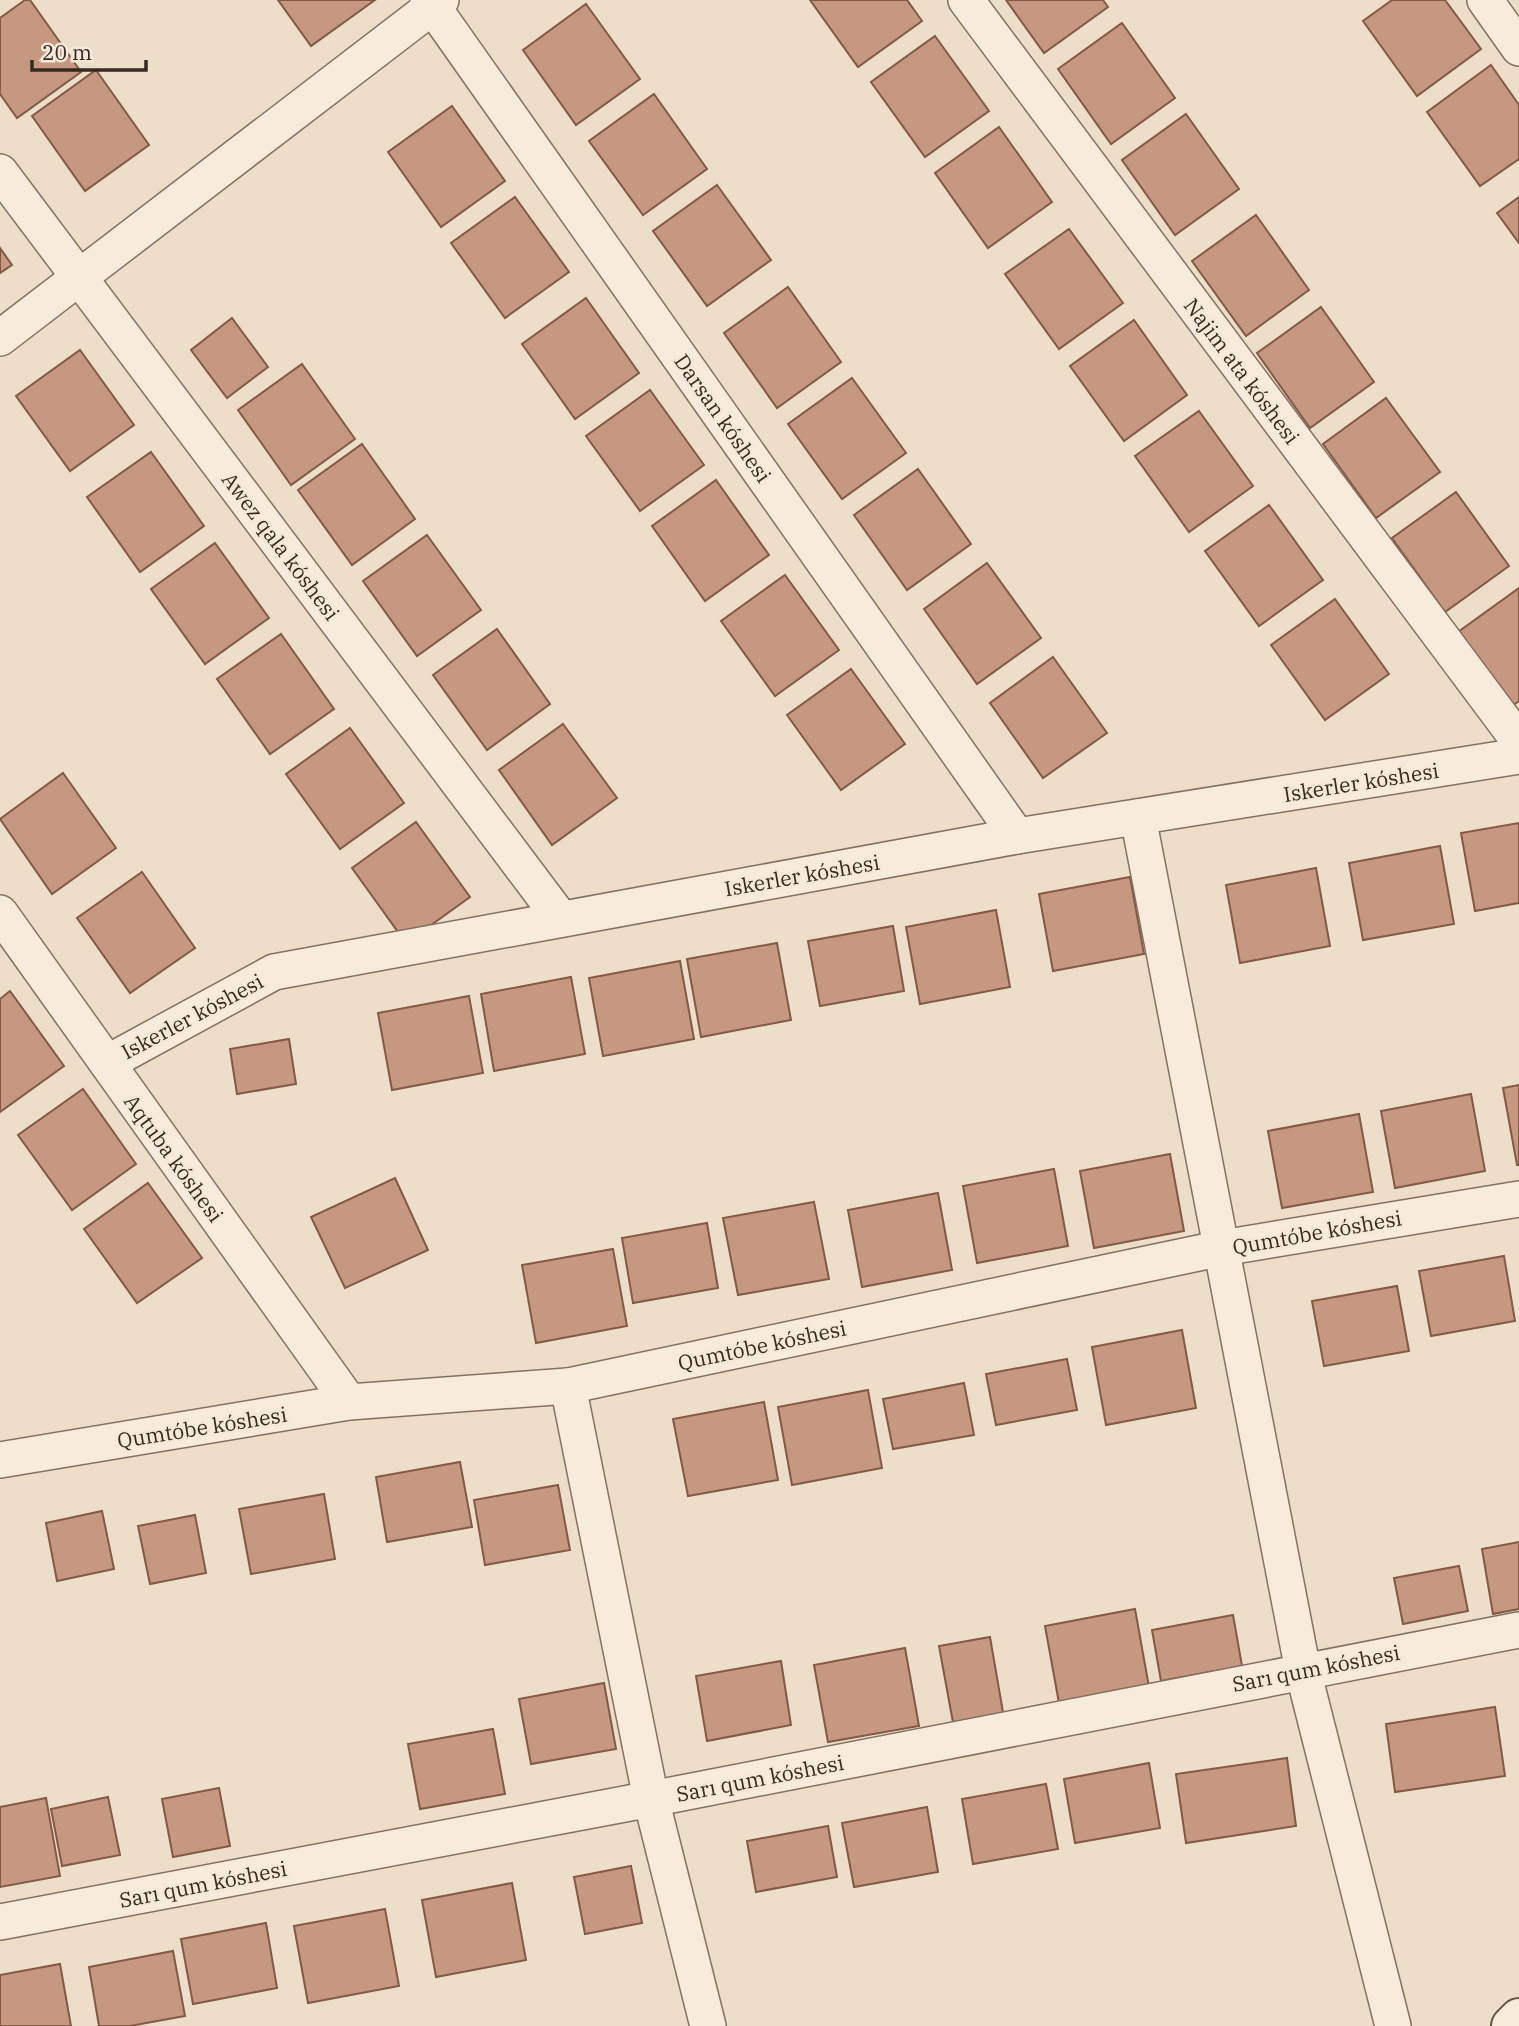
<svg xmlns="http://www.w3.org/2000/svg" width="1519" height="2026" viewBox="0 0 1519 2026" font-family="'IBM Plex Serif',serif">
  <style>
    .building { fill: #c79881; stroke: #845946; stroke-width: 2 }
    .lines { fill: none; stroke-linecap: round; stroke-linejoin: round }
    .street-casing { stroke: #87705f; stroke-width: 38 }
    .secondary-casing { stroke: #695242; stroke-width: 42 }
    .street { stroke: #f7ecdc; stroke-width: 35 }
    .secondary { stroke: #f7ecdc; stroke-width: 38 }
    .labels { text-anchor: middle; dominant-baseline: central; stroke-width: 5; stroke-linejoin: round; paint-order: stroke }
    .street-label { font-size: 21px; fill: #382a21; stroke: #f4e9d8 }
  </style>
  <rect width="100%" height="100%" fill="#ecdec9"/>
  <g class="building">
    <path d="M25,0H30L81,72L17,118L0,94V18Z"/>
    <path d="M278,0H375L311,46Z"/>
    <path d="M810,0H907L922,21L858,67Z"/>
    <path d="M1006,0H1103L1108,7L1044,53Z"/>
    <path d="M1392,0H1445L1481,49L1417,96L1363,21Z"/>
    <path d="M586,4L640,79L576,125L523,50Z"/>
    <path d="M1122,23L1175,98L1111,144L1058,69Z"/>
    <path d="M935,36L989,111L925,157L871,82Z"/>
    <path d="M1491,65L1519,105V159L1480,186L1427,112Z"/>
    <path d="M96,70L149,145L85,191L32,116Z"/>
    <path d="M654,94L707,169L643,215L589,141Z"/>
    <path d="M452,106L505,181L441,227L388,152Z"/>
    <path d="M1186,114L1239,189L1175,235L1122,160Z"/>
    <path d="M999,127L1052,202L988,248L935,173Z"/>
    <path d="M717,185L771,260L707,306L653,231Z"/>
    <path d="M515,197L569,272L505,318L451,243Z"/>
    <path d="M1519,197V243L1497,213Z"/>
    <path d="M1256,215L1309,290L1246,336L1192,261Z"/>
    <path d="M1069,229L1123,303L1059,349L1005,274Z"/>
    <path d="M0,248L12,265L0,273Z"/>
    <path d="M788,287L841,362L777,408L724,333Z"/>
    <path d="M586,298L639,373L575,419L522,344Z"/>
    <path d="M1321,307L1374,382L1310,428L1257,353Z"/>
    <path d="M232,318L268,367L227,398L191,350Z"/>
    <path d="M1134,320L1187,395L1124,441L1070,366Z"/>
    <path d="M80,350L134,425L70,471L16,396Z"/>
    <path d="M302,364L355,439L291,485L238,410Z"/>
    <path d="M852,378L906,453L842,499L788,424Z"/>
    <path d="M650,390L704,465L640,511L586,436Z"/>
    <path d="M1386,398L1440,472L1376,518L1323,444Z"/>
    <path d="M1199,411L1253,486L1189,532L1135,456Z"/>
    <path d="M362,444L415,519L352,565L298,490Z"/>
    <path d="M151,452L204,526L140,572L87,497Z"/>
    <path d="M918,469L971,544L907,590L854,515Z"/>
    <path d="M716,480L769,555L705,601L652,526Z"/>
    <path d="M1456,492L1509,566L1445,612L1392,538Z"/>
    <path d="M1269,505L1323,580L1259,626L1205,551Z"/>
    <path d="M427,535L481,610L417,656L363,581Z"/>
    <path d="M215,543L269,618L205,664L151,589Z"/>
    <path d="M987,563L1041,638L977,684L924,609Z"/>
    <path d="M785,575L839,650L775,696L721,621Z"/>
    <path d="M1519,588V701L1511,707L1458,632Z"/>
    <path d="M1335,599L1389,674L1325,720L1271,645Z"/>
    <path d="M497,629L550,704L487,750L433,675Z"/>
    <path d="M281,634L334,709L270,754L217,679Z"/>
    <path d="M1053,657L1107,733L1043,778L990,703Z"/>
    <path d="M851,669L905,744L841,790L787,715Z"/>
    <path d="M563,724L617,798L552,845L499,770Z"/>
    <path d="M350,728L404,803L340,849L286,774Z"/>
    <path d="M63,773L116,848L52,894L0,819Z"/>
    <path d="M416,822L470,897L406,943L352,868Z"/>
    <path d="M1519,823V903L1475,911L1461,833Z"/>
    <path d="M1440,846L1454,924L1363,940L1349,863Z"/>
    <path d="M1316,868L1330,946L1240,963L1226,885Z"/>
    <path d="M142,872L195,948L130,993L77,918Z"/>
    <path d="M1130,877L1144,954L1053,971L1039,894Z"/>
    <path d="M996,910L1010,987L920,1004L906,927Z"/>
    <path d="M893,926L904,991L820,1006L808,941Z"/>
    <path d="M777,943L791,1020L701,1037L687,959Z"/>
    <path d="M680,961L694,1039L603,1056L589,978Z"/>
    <path d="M571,977L585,1054L494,1071L481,994Z"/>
    <path d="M10,991L64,1066L0,1112V999Z"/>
    <path d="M469,996L483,1073L392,1090L378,1013Z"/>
    <path d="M289,1039L296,1084L237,1094L230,1049Z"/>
    <path d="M1519,1085V1165H1517L1503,1088Z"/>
    <path d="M83,1089L136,1164L72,1210L18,1135Z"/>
    <path d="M1471,1094L1485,1171L1395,1188L1381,1111Z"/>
    <path d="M1359,1114L1373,1192L1282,1208L1268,1131Z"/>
    <path d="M1170,1154L1184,1231L1094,1248L1080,1171Z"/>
    <path d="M1054,1169L1068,1246L977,1263L963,1186Z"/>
    <path d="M395,1178L428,1250L345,1288L311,1217Z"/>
    <path d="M148,1183L202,1258L137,1303L84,1229Z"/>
    <path d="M938,1193L952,1270L862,1287L848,1210Z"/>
    <path d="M814,1202L829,1279L738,1295L723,1218Z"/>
    <path d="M707,1223L718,1288L633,1303L622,1238Z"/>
    <path d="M613,1249L627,1326L536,1343L522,1265Z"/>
    <path d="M1504,1256L1515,1321L1431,1336L1419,1271Z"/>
    <path d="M1397,1286L1409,1351L1324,1366L1312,1301Z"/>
    <path d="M1182,1330L1196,1408L1106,1425L1092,1347Z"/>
    <path d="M1067,1359L1077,1410L996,1425L986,1374Z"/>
    <path d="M964,1383L974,1435L893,1449L883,1399Z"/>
    <path d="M868,1390L882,1468L792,1485L778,1407Z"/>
    <path d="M764,1402L778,1480L688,1496L673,1419Z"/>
    <path d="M460,1462L472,1527L387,1542L376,1477Z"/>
    <path d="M558,1485L570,1550L485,1565L474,1500Z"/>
    <path d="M324,1494L335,1559L251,1574L239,1509Z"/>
    <path d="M102,1511L114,1569L57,1581L46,1523Z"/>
    <path d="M195,1515L206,1573L150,1584L138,1526Z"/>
    <path d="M1519,1542V1609L1493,1614L1482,1549Z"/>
    <path d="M1459,1566L1468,1611L1403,1624L1394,1578Z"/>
    <path d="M1135,1609L1149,1687L1059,1703L1045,1626Z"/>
    <path d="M1233,1615L1242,1666L1161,1681L1152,1630Z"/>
    <path d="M990,1637L1004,1718L954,1728L939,1646Z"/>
    <path d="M905,1648L919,1726L828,1742L814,1665Z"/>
    <path d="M781,1661L791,1725L707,1741L696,1676Z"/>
    <path d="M604,1683L616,1749L531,1764L519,1699Z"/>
    <path d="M1495,1707L1505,1776L1395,1792L1386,1724Z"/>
    <path d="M493,1729L505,1794L420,1809L408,1744Z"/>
    <path d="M1287,1758L1296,1826L1186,1843L1176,1774Z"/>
    <path d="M1149,1763L1160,1828L1075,1843L1064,1779Z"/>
    <path d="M1046,1784L1058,1849L973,1864L962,1799Z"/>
    <path d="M219,1788L230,1846L173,1857L162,1799Z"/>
    <path d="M108,1797L120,1855L62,1866L51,1809Z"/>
    <path d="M46,1798L60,1876L0,1887V1807Z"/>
    <path d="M927,1807L938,1872L854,1887L842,1823Z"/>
    <path d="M828,1826L837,1877L756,1892L747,1841Z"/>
    <path d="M631,1866L642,1923L585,1934L574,1877Z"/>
    <path d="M512,1883L526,1960L436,1977L422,1900Z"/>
    <path d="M385,1909L399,1986L308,2003L294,1926Z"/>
    <path d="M266,1923L277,1988L193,2004L181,1939Z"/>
    <path d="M173,1951L185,2016L130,2026H99L89,1967Z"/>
    <path d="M60,1964L71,2026H0V1975Z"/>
  </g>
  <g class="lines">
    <defs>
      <g id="street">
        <path d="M428,0L1017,836"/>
        <path d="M966,0L1519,741"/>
        <path d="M1485,0L1519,48"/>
        <path d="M0,172L561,919"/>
        <path d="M0,338L441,0"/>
        <path d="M1138,817L1303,1671L1393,2026"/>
        <path d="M0,913L349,1402"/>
        <path d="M107,1063L274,972L1017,836L1519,756"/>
        <path d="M568,1386L651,1799L708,2026"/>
        <path d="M0,1460L349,1402L568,1386L1222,1248L1519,1199"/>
        <path d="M0,1922L651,1799L1519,1630"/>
      </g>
      <path id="secondary" d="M1511,2026L1519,2018"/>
    </defs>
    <use href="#street" class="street-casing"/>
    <use href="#secondary" class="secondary-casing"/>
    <use href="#street" class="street"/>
    <use href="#secondary" class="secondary"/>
  </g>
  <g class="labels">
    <g class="street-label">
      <text transform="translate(1242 371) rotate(53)">Najim ata kóshesi</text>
      <text transform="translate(723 418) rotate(55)">Darsan kóshesi</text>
      <text transform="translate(281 546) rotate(53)">Awez qala kóshesi</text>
      <text transform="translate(1361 782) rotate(-9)">Iskerler kóshesi</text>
      <text transform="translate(802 875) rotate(-10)">Iskerler kóshesi</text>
      <text transform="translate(192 1016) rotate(-28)">Iskerler kóshesi</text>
      <text transform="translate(174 1158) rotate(54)">Aqtuba kóshesi</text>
      <text transform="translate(1317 1232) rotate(-10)">Qumtóbe kóshesi</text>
      <text transform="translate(762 1345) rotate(-12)">Qumtóbe kóshesi</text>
      <text transform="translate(202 1427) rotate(-9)">Qumtóbe kóshesi</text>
      <text transform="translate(1316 1668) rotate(-11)">Sarı qum kóshesi</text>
      <text transform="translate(760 1778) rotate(-11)">Sarı qum kóshesi</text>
      <text transform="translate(203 1884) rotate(-11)">Sarı qum kóshesi</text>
    </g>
  </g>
  <path d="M32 60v10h114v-10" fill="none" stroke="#382a21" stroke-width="3.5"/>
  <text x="42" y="60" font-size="21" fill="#382a21" stroke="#f4e9d8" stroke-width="5" paint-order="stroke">20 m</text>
</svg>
